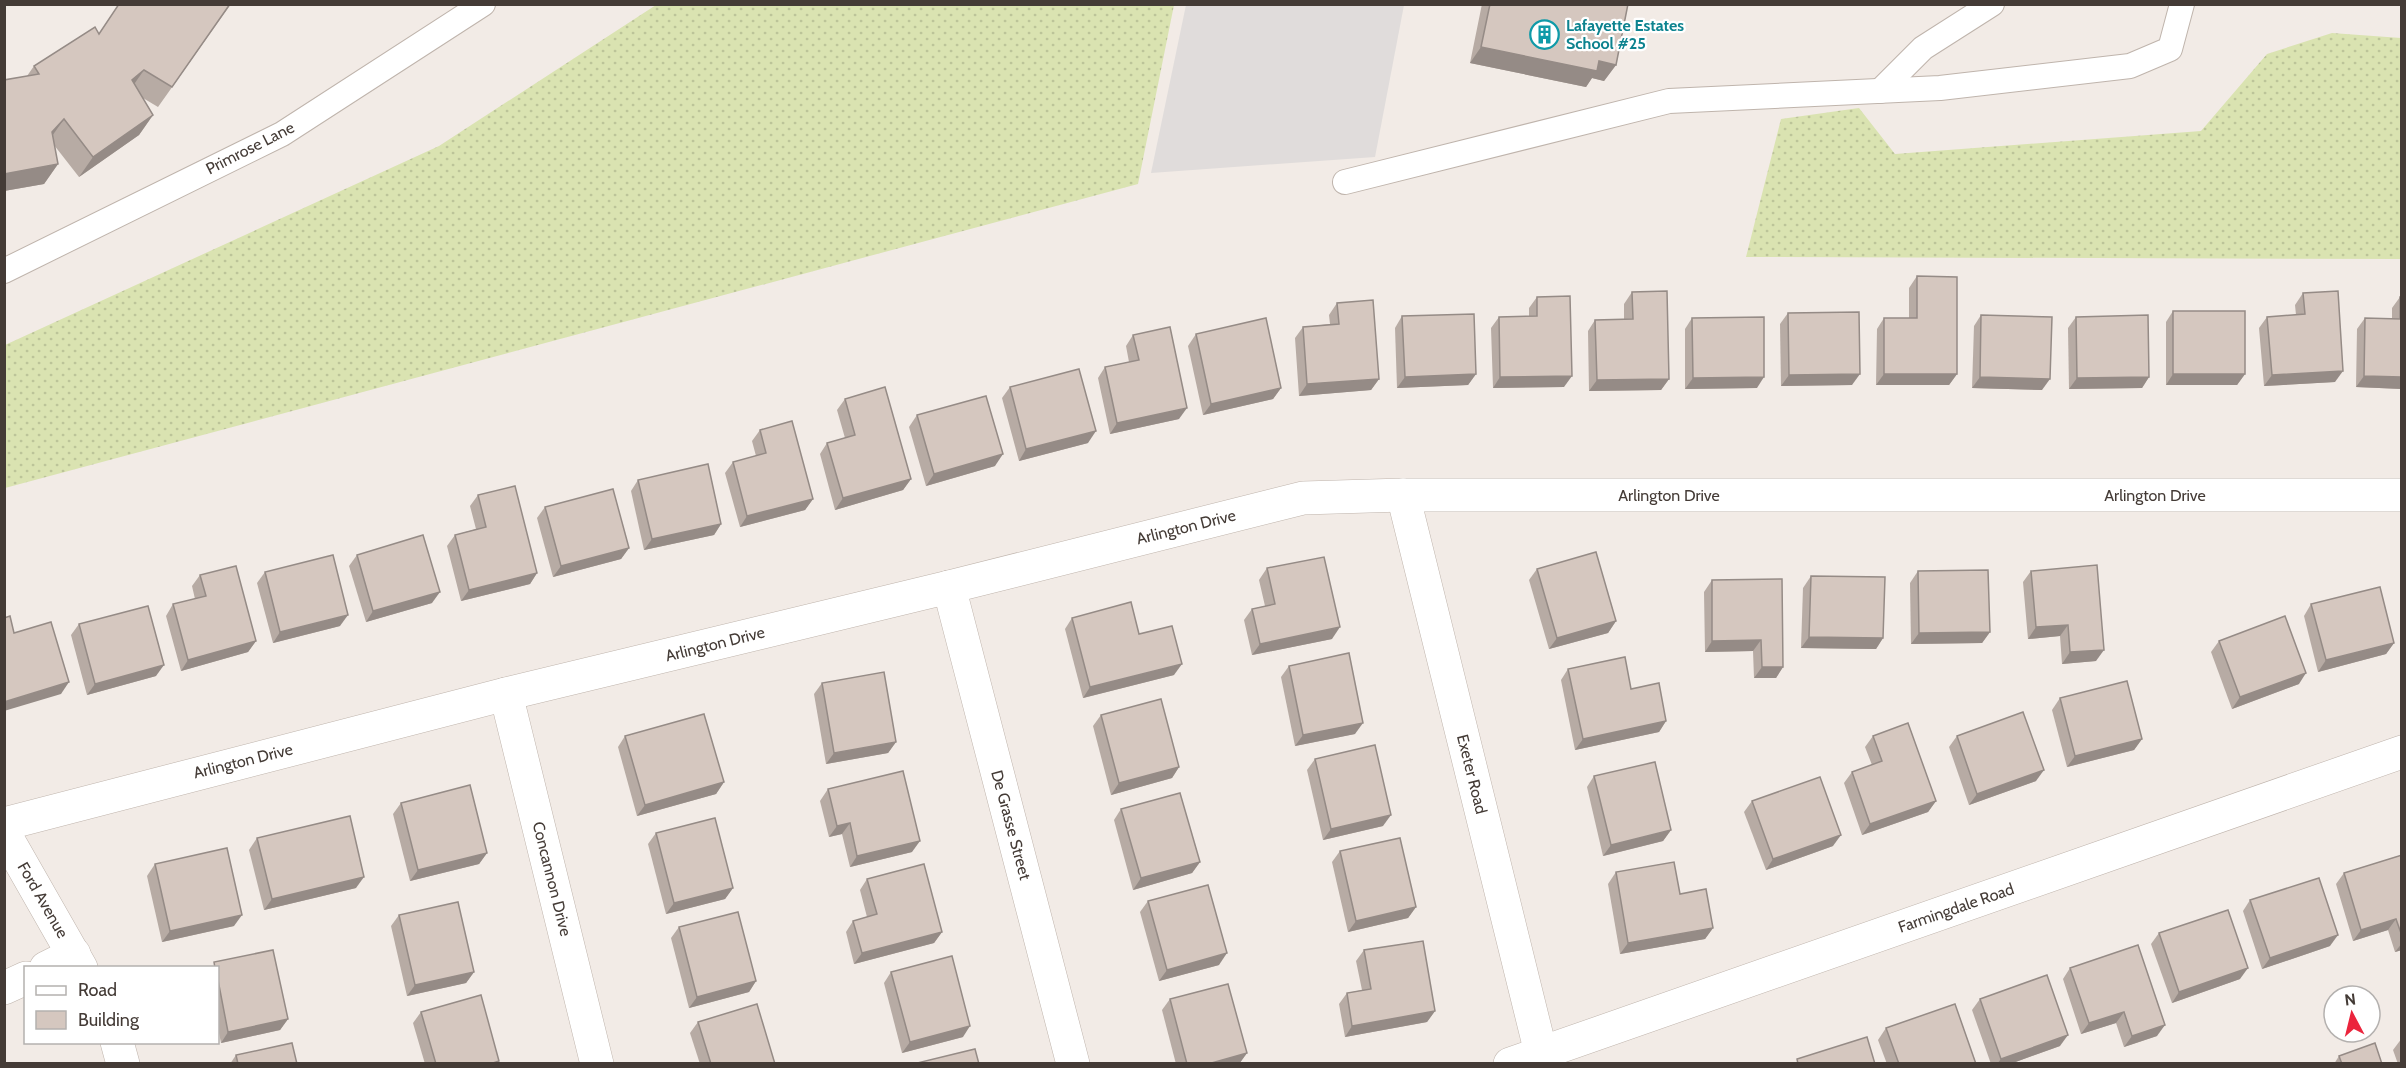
<svg xmlns="http://www.w3.org/2000/svg" width="2406" height="1068" viewBox="0 0 2406 1068" font-family="Cabin,sans-serif">
  <style>
    .grass { fill: url(#grass-dots) }
    .parking { fill: #e0dcdb }
    .lines { fill: none; stroke-linecap: round; stroke-linejoin: round }
    .service-casing { stroke: #bfb4ac; stroke-width: 26 }
    .minor-casing { stroke: #bfb4ac; stroke-width: 34 }
    .tertiary-casing { stroke: #bfb4ac; stroke-width: 34 }
    .service { stroke: #fff; stroke-width: 24 }
    .minor { stroke: #fff; stroke-width: 33 }
    .tertiary { stroke: #fff; stroke-width: 33 }
    .wall { fill: #b7aba4 }
    .shaded-wall { fill: #958b86 }
    .building { fill: #d5c7bf; stroke: #958b86; stroke-width: 1.5 }
    .labels { text-anchor: middle; dominant-baseline: central; stroke-width: 4.5; stroke-linejoin: round; paint-order: stroke }
    .culture-label { font-size: 16px; font-weight: bold; fill: #0d838f; stroke: #fff; text-anchor: start }
    .street-label { font-size: 16px; fill: #443b36; stroke: #fff }
  </style>
  <defs>
    <pattern id="grass-dots" width="8" height="8" patternUnits="userSpaceOnUse" patternTransform="scale(1.5)"><rect width="8" height="8" fill="#dae3b1"/><path d="M2 2h.1M6 6h.1" fill="none" stroke="#bcc499" stroke-width="1.8" stroke-linecap="round"/></pattern>
  </defs>
  <rect width="100%" height="100%" fill="#f2ebe6"/>
  <g class="grass">
    <path d="M656,5H1174L1138,184L5,488V345L439,146Z"/>
    <path d="M2332,33L2401,38V259L1746,257L1781,119L1859,108L1895,154L2201,131L2267,54Z"/>
  </g>
  <path class="parking" d="M1186,5H1404L1375,157L1151,173Z"/>
  <g class="lines">
    <defs>
      <g id="service">
        <path d="M1880,91L1923,48L1992,4"/>
        <path d="M1345,182L1669,101L1940,88L2130,66L2170,49L2182,4"/>
        <path d="M4,271L282,134L483,4"/>
      </g>
      <g id="minor">
        <path d="M1403,495L1541,1053"/>
        <path d="M949,587L1073,1064"/>
        <path d="M506,694L597,1064"/>
        <path d="M4,824L506,694L949,587L1303,498L1403,495H2402"/>
        <path d="M46,968L74,954"/>
        <path d="M4,988L26,978"/>
        <path d="M1510,1064L2402,752"/>
      </g>
      <g id="tertiary">
        <path d="M4,833L81,968"/>
        <path d="M117,1042L123,1064"/>
      </g>
    </defs>
    <use href="#service" class="service-casing"/>
    <use href="#minor" class="minor-casing"/>
    <use href="#tertiary" class="tertiary-casing"/>
    <use href="#service" class="service"/>
    <use href="#minor" class="minor"/>
    <use href="#tertiary" class="tertiary"/>
  </g>
  <g class="wall">
    <path d="M231,4L158,107L143,98L153,115L139,135L79,177L54,145L58,164L44,184L4,191V80L27,76L34,66L99,34Z"/>
    <path d="M1482,4H1628L1616,65L1604,81L1592,78L1586,87L1470,63Z"/>
    <path d="M1917,276L1957,374L1949,385H1876L1877,329L1884,318H1909V288Z"/>
    <path d="M1632,292L1669,379L1661,390L1589,391L1588,331L1595,320H1624V304Z"/>
    <path d="M2303,293L2335,382L2264,386L2259,328L2267,317L2296,315L2295,305Z"/>
    <path d="M1537,297L1564,387L1493,388L1491,328L1499,317L1529,316V308Z"/>
    <path d="M2400,297L2402,389L2356,387L2357,329L2365,318L2392,319V308Z"/>
    <path d="M1337,303L1379,379L1371,390L1299,396L1295,338L1303,327L1330,324L1329,315Z"/>
    <path d="M2173,311L2245,374L2237,385H2166V322Z"/>
    <path d="M1788,313L1852,385L1781,386L1780,324Z"/>
    <path d="M1981,315L2042,390L1972,388L1974,326Z"/>
    <path d="M1402,316L1476,374L1468,385L1397,388L1395,328Z"/>
    <path d="M2076,317L2149,377L2142,388L2069,389L2068,328Z"/>
    <path d="M1692,318L1757,388L1685,389V329Z"/>
    <path d="M1196,334L1281,388L1273,399L1203,415L1188,346Z"/>
    <path d="M1133,335L1179,419L1110,434L1098,378L1105,367L1129,362L1126,346Z"/>
    <path d="M1010,387L1088,443L1019,461L1002,398Z"/>
    <path d="M845,399L911,479L903,490L835,510L820,454L827,443L845,438L837,410Z"/>
    <path d="M917,415L995,466L926,486L909,427Z"/>
    <path d="M760,430L813,499L805,510L740,527L725,473L733,462L756,456L752,441Z"/>
    <path d="M638,480L721,524L714,535L644,550L631,491Z"/>
    <path d="M478,495L537,573L530,584L461,601L447,546L455,535L476,529L470,506Z"/>
    <path d="M545,507L629,548L621,559L553,577L537,518Z"/>
    <path d="M357,555L432,603L366,622L349,566Z"/>
    <path d="M1267,568L1332,639L1252,655L1244,620L1252,609L1265,606L1259,580Z"/>
    <path d="M1537,569L1616,621L1608,633L1549,649L1529,580Z"/>
    <path d="M1918,571L1990,632L1982,643L1911,644L1910,583Z"/>
    <path d="M2031,571L2096,661L2062,664L2060,636L2028,639L2023,582Z"/>
    <path d="M265,572L340,626L273,643L257,583Z"/>
    <path d="M200,575L256,641L248,652L181,671L166,616L173,604L195,599L192,586Z"/>
    <path d="M1811,576L1883,638L1876,649L1801,648L1803,588Z"/>
    <path d="M1712,580L1783,667L1776,678H1754L1753,651L1705,652L1704,592Z"/>
    <path d="M2311,604L2394,643L2386,654L2318,672L2304,616Z"/>
    <path d="M1072,618L1139,634L1174,675L1083,698L1065,629Z"/>
    <path d="M79,624L156,676L87,695L71,635Z"/>
    <path d="M2219,641L2299,684L2232,709L2211,652Z"/>
    <path d="M1289,666L1355,734L1295,746L1281,677Z"/>
    <path d="M1568,669L1631,689L1666,721L1659,732L1575,750L1561,680Z"/>
    <path d="M822,683L896,742L888,753L826,764L814,694Z"/>
    <path d="M2060,698L2142,739L2134,750L2067,767L2052,710Z"/>
    <path d="M1101,715L1179,767L1172,778L1111,795L1093,726Z"/>
    <path d="M625,736L724,782L716,794L637,816L618,747Z"/>
    <path d="M1873,736L1936,801L1928,812L1862,835L1844,783L1852,772L1872,765L1865,747Z"/>
    <path d="M1957,736L2036,781L1969,805L1949,747Z"/>
    <path d="M1315,759L1383,826L1323,840L1307,770Z"/>
    <path d="M1594,776L1671,830L1663,841L1603,856L1587,787Z"/>
    <path d="M828,789L912,852L850,867L842,834L829,837L820,801Z"/>
    <path d="M1752,801L1833,846L1766,870L1744,812Z"/>
    <path d="M401,803L487,853L479,864L410,881L393,814Z"/>
    <path d="M1121,809L1200,862L1192,873L1133,890L1114,820Z"/>
    <path d="M656,833L733,888L725,899L666,914L648,844Z"/>
    <path d="M257,838L356,888L264,910L249,850Z"/>
    <path d="M1340,851L1416,907L1408,918L1348,932L1332,862Z"/>
    <path d="M2402,855V950L2395,952L2388,930L2353,941L2336,884L2344,873Z"/>
    <path d="M155,864L234,926L162,942L147,876Z"/>
    <path d="M1616,872L1680,894L1713,928L1705,939L1620,954L1608,884Z"/>
    <path d="M867,879L942,932L934,943L854,964L846,932L853,921L867,917L860,890Z"/>
    <path d="M2250,900L2330,946L2262,969L2243,911Z"/>
    <path d="M1148,901L1219,965L1159,981L1140,912Z"/>
    <path d="M399,915L474,972L466,983L407,996L391,926Z"/>
    <path d="M679,927L756,981L749,992L689,1008L671,938Z"/>
    <path d="M2159,933L2240,979L2172,1003L2151,944Z"/>
    <path d="M1364,950L1435,1011L1427,1022L1345,1037L1339,1004L1347,993L1362,990L1356,961Z"/>
    <path d="M218,968L288,1019L280,1030L221,1043L218,1028Z"/>
    <path d="M2070,968L2157,1036L2124,1047L2116,1023L2081,1034L2063,979Z"/>
    <path d="M891,972L963,1037L902,1053L884,983Z"/>
    <path d="M1170,999L1247,1053L1239,1064H1176L1162,1010Z"/>
    <path d="M1980,999L2060,1046L2010,1064H1991L1972,1010Z"/>
    <path d="M421,1012L499,1061L497,1064H425L413,1023Z"/>
    <path d="M698,1022L775,1064H700L690,1033Z"/>
    <path d="M1886,1028L1976,1064H1887L1878,1040Z"/>
    <path d="M2402,1038V1064H2398L2393,1050Z"/>
    <path d="M236,1055L297,1064H230Z"/>
    <path d="M2339,1056L2382,1064H2334Z"/>
  </g>
  <g class="shaded-wall">
    <path d="M1481,47L1599,61L1616,65L1604,81L1592,78L1586,87L1470,63Z"/>
    <path d="M144,70L130,90L132,80Z"/>
    <path d="M153,115L139,135L79,177L93,157Z"/>
    <path d="M64,119L50,139L52,132Z"/>
    <path d="M58,164L44,184L4,191V174Z"/>
    <path d="M2343,371L2335,382L2264,386L2272,375Z"/>
    <path d="M1476,374L1468,385L1397,388L1405,377Z"/>
    <path d="M1860,374L1852,385L1781,386L1789,375Z"/>
    <path d="M1884,374H1957L1949,385H1876Z"/>
    <path d="M2173,374H2245L2237,385H2166Z"/>
    <path d="M1572,376L1564,387L1493,388L1500,377Z"/>
    <path d="M2364,376L2402,377V389L2356,387Z"/>
    <path d="M1764,377L1757,388L1685,389L1693,378Z"/>
    <path d="M1980,377L2050,379L2042,390L1972,388Z"/>
    <path d="M2149,377L2142,388L2069,389L2077,378Z"/>
    <path d="M1379,379L1371,390L1299,396L1307,384Z"/>
    <path d="M1669,379L1661,390L1589,391L1597,380Z"/>
    <path d="M1281,388L1273,399L1203,415L1211,404Z"/>
    <path d="M1187,408L1179,419L1110,434L1117,423Z"/>
    <path d="M1096,431L1088,443L1019,461L1026,449Z"/>
    <path d="M1003,454L995,466L926,486L934,474Z"/>
    <path d="M911,479L903,490L835,510L843,498Z"/>
    <path d="M813,499L805,510L740,527L747,516Z"/>
    <path d="M721,524L714,535L644,550L652,539Z"/>
    <path d="M629,548L621,559L553,577L561,566Z"/>
    <path d="M537,573L530,584L461,601L469,590Z"/>
    <path d="M440,592L432,603L366,622L373,611Z"/>
    <path d="M348,615L340,626L273,643L280,632Z"/>
    <path d="M1616,621L1608,633L1549,649L1557,638Z"/>
    <path d="M2068,625L2060,636L2028,639L2036,627Z"/>
    <path d="M1340,627L1332,639L1252,655L1260,644Z"/>
    <path d="M1990,632L1982,643L1911,644L1919,633Z"/>
    <path d="M1809,637L1883,638L1876,649L1801,648Z"/>
    <path d="M1761,640L1753,651L1705,652L1712,641Z"/>
    <path d="M256,641L248,652L181,671L188,660Z"/>
    <path d="M2394,643L2386,654L2318,672L2326,660Z"/>
    <path d="M2104,650L2096,661L2062,664L2070,652Z"/>
    <path d="M1182,664L1174,675L1083,698L1090,687Z"/>
    <path d="M164,665L156,676L87,695L95,684Z"/>
    <path d="M1762,667H1783L1776,678H1754Z"/>
    <path d="M2306,673L2299,684L2232,709L2240,697Z"/>
    <path d="M69,682L61,694L4,711V702Z"/>
    <path d="M1666,721L1659,732L1575,750L1583,739Z"/>
    <path d="M1363,723L1355,734L1295,746L1303,735Z"/>
    <path d="M2142,739L2134,750L2067,767L2075,756Z"/>
    <path d="M896,742L888,753L826,764L834,753Z"/>
    <path d="M1179,767L1172,778L1111,795L1119,783Z"/>
    <path d="M2044,770L2036,781L1969,805L1977,794Z"/>
    <path d="M724,782L716,794L637,816L645,805Z"/>
    <path d="M1936,801L1928,812L1862,835L1870,824Z"/>
    <path d="M1391,815L1383,826L1323,840L1331,829Z"/>
    <path d="M850,823L842,834L829,837L837,826Z"/>
    <path d="M1671,830L1663,841L1603,856L1611,845Z"/>
    <path d="M1841,835L1833,846L1766,870L1773,859Z"/>
    <path d="M920,841L912,852L850,867L857,856Z"/>
    <path d="M487,853L479,864L410,881L418,870Z"/>
    <path d="M1200,862L1192,873L1133,890L1141,878Z"/>
    <path d="M364,877L356,888L264,910L272,899Z"/>
    <path d="M733,888L725,899L666,914L674,903Z"/>
    <path d="M1416,907L1408,918L1348,932L1356,921Z"/>
    <path d="M242,915L234,926L162,942L170,931Z"/>
    <path d="M2396,919L2388,930L2353,941L2361,930Z"/>
    <path d="M1713,928L1705,939L1620,954L1628,943Z"/>
    <path d="M942,932L934,943L854,964L862,953Z"/>
    <path d="M2338,935L2330,946L2262,969L2270,958Z"/>
    <path d="M2402,943V950L2395,952Z"/>
    <path d="M1227,953L1219,965L1159,981L1167,970Z"/>
    <path d="M2248,968L2240,979L2172,1003L2179,992Z"/>
    <path d="M474,972L466,983L407,996L415,985Z"/>
    <path d="M756,981L749,992L689,1008L697,997Z"/>
    <path d="M1435,1011L1427,1022L1345,1037L1352,1026Z"/>
    <path d="M2124,1012L2116,1023L2081,1034L2089,1023Z"/>
    <path d="M288,1019L280,1030L221,1043L228,1032Z"/>
    <path d="M2165,1025L2157,1036L2124,1047L2132,1036Z"/>
    <path d="M970,1026L963,1037L902,1053L910,1042Z"/>
    <path d="M2068,1035L2060,1046L2010,1064H1997L2001,1059Z"/>
    <path d="M1247,1053L1239,1064H1208Z"/>
  </g>
  <g class="building">
    <path d="M119,4H230L172,87L144,70L132,80L153,115L93,157L64,119L52,132L58,164L4,174V80L39,74L34,66L95,27L99,34Z"/>
    <path d="M1490,4H1628L1616,65L1599,61L1597,71L1481,47Z"/>
    <path d="M1917,276L1957,277V374H1884V318H1917Z"/>
    <path d="M1667,291L1669,379L1597,380L1595,320L1633,319L1632,292Z"/>
    <path d="M2338,291L2343,371L2272,375L2267,317L2305,314L2303,293Z"/>
    <path d="M1570,296L1572,376L1500,377L1499,317L1537,316V297Z"/>
    <path d="M2400,297H2402V377L2364,376L2365,318L2400,319Z"/>
    <path d="M1373,300L1379,379L1307,384L1303,327L1339,324L1337,303Z"/>
    <rect x="2173" y="311" width="72" height="63"/>
    <path d="M1859,312L1860,374L1789,375L1788,313Z"/>
    <path d="M1474,314L1476,374L1405,377L1402,316Z"/>
    <path d="M1981,315L2052,317L2050,379L1980,377Z"/>
    <path d="M2148,315L2149,377L2077,378L2076,317Z"/>
    <path d="M1764,317V377L1693,378L1692,318Z"/>
    <path d="M1266,318L1281,388L1211,404L1196,334Z"/>
    <path d="M1170,327L1187,408L1117,423L1105,367L1139,360L1133,335Z"/>
    <path d="M1079,369L1096,431L1026,449L1010,387Z"/>
    <path d="M885,387L911,479L843,498L827,443L855,435L845,399Z"/>
    <path d="M986,396L1003,454L934,474L917,415Z"/>
    <path d="M792,421L813,499L747,516L733,462L766,453L760,430Z"/>
    <path d="M708,464L721,524L652,539L638,480Z"/>
    <path d="M515,486L537,573L469,590L455,535L486,527L478,495Z"/>
    <path d="M613,489L629,548L561,566L545,507Z"/>
    <path d="M423,535L440,592L373,611L357,555Z"/>
    <path d="M1596,552L1616,621L1557,638L1537,569Z"/>
    <path d="M333,555L348,615L280,632L265,572Z"/>
    <path d="M1324,557L1340,627L1260,644L1252,609L1275,604L1267,568Z"/>
    <path d="M2097,565L2104,650L2070,652L2068,625L2036,627L2031,571Z"/>
    <path d="M236,566L256,641L188,660L173,604L206,596L200,575Z"/>
    <path d="M1988,570L1990,632L1919,633L1918,571Z"/>
    <path d="M1811,576L1885,577L1883,638L1809,637Z"/>
    <path d="M1782,579L1783,667H1762L1761,640L1712,641V580Z"/>
    <path d="M2380,587L2394,643L2326,660L2311,604Z"/>
    <path d="M1131,602L1139,634L1172,626L1182,664L1090,687L1072,618Z"/>
    <path d="M148,606L164,665L95,684L79,624Z"/>
    <path d="M10,616L14,633L51,622L69,682L4,702V618Z"/>
    <path d="M2285,616L2306,673L2240,697L2219,641Z"/>
    <path d="M1349,653L1363,723L1303,735L1289,666Z"/>
    <path d="M1625,657L1631,689L1659,683L1666,721L1583,739L1568,669Z"/>
    <path d="M884,672L896,742L834,753L822,683Z"/>
    <path d="M2127,681L2142,739L2075,756L2060,698Z"/>
    <path d="M1161,699L1179,767L1119,783L1101,715Z"/>
    <path d="M2023,712L2044,770L1977,794L1957,736Z"/>
    <path d="M704,714L724,782L645,805L625,736Z"/>
    <path d="M1908,723L1936,801L1870,824L1852,772L1882,761L1873,736Z"/>
    <path d="M1375,745L1391,815L1331,829L1315,759Z"/>
    <path d="M1655,762L1671,830L1611,845L1594,776Z"/>
    <path d="M903,771L920,841L857,856L850,823L837,826L828,789Z"/>
    <path d="M1820,777L1841,835L1773,859L1752,801Z"/>
    <path d="M470,785L487,853L418,870L401,803Z"/>
    <path d="M1180,793L1200,862L1141,878L1121,809Z"/>
    <path d="M350,816L364,877L272,899L257,838Z"/>
    <path d="M715,818L733,888L674,903L656,833Z"/>
    <path d="M1400,838L1416,907L1356,921L1340,851Z"/>
    <path d="M227,848L242,915L170,931L155,864Z"/>
    <path d="M2402,855V936L2396,919L2361,930L2344,873Z"/>
    <path d="M1674,862L1680,894L1706,889L1713,928L1628,943L1616,872Z"/>
    <path d="M924,864L942,932L862,953L853,921L877,914L867,879Z"/>
    <path d="M2319,878L2338,935L2270,958L2250,900Z"/>
    <path d="M1208,885L1227,953L1167,970L1148,901Z"/>
    <path d="M458,902L474,972L415,985L399,915Z"/>
    <path d="M2228,910L2248,968L2179,992L2159,933Z"/>
    <path d="M738,912L756,981L697,997L679,927Z"/>
    <path d="M1423,941L1435,1011L1352,1026L1347,993L1371,989L1364,950Z"/>
    <path d="M2138,945L2165,1025L2132,1036L2124,1012L2089,1023L2070,968Z"/>
    <path d="M273,950L288,1019L228,1032L218,980V968H215L214,962Z"/>
    <path d="M952,956L970,1026L910,1042L891,972Z"/>
    <path d="M2047,975L2068,1035L2001,1059L1980,999Z"/>
    <path d="M1228,984L1247,1053L1208,1064H1187L1170,999Z"/>
    <path d="M481,995L499,1061L490,1064H436L421,1012Z"/>
    <path d="M757,1004L775,1064H711L698,1022Z"/>
    <path d="M1955,1004L1976,1064H1899L1886,1028Z"/>
    <path d="M1867,1037L1875,1064H1798L1797,1059Z"/>
    <path d="M292,1043L297,1064H238L236,1055Z"/>
    <path d="M2375,1043L2382,1064H2342L2339,1056Z"/>
    <path d="M975,1049L979,1064H917V1063Z"/>
  </g>
  <defs>
    <symbol id="building-ring" viewBox="-11 -11 22 22"><circle r="9.5" fill="#fff" stroke="#0f9aa8" stroke-width="1.5"/><path d="M-4-6H4V6H1V3H-1V6H-4ZM-2.5-4.3h1.7v1.8h-1.7ZM.8-4.3h1.7v1.8H.8ZM-2.5-1h1.7V.8h-1.7ZM.8-1h1.7V.8H.8Z" fill="#0f9aa8"/></symbol>
  </defs>
  <g fill-rule="evenodd">
    <use href="#building-ring" x="1528" y="18" width="33" height="33"/>
  </g>
  <g class="labels">
    <g class="culture-label">
      <text x="1566" y="25">Lafayette Estates<tspan x="1566" dy="18">School #25</tspan></text>
    </g>
    <g class="street-label">
      <text transform="translate(250 148) rotate(-27)">Primrose Lane</text>
      <text x="1669" y="495">Arlington Drive</text>
      <text x="2155" y="495">Arlington Drive</text>
      <text transform="translate(1186 527) rotate(-14)">Arlington Drive</text>
      <text transform="translate(715 644) rotate(-14)">Arlington Drive</text>
      <text transform="translate(243 761) rotate(-14)">Arlington Drive</text>
      <text transform="translate(1472 774) rotate(76)">Exeter Road</text>
      <text transform="translate(1011 825) rotate(75)">De Grasse Street</text>
      <text transform="translate(552 879) rotate(76)">Concannon Drive</text>
      <text transform="translate(43 900) rotate(60)">Ford Avenue</text>
      <text transform="translate(1956 908) rotate(-19)">Farmingdale Road</text>
    </g>
  </g>
  <rect width="2406" height="1068" fill="none" stroke="#443b36" stroke-width="12"/>
  <rect x="24" y="966" width="195" height="78" fill="#ffffff" stroke="#b4b1af" stroke-width="1.5"/>
  <rect x="36" y="986" width="30" height="9" fill="#ffffff" stroke="#b4b1af" stroke-width="1.5"/>
  <text x="78" y="996" font-size="18" fill="#443b36">Road</text>
  <rect x="36" y="1011" width="30" height="18" fill="#d5c7bf" stroke="#b4b1af" stroke-width="1.5"/>
  <text x="78" y="1026" font-size="18" fill="#443b36">Building</text>
  <g transform="translate(2352 1014) rotate(353)"><circle r="28" fill="#ffffff" stroke="#b4b1af" stroke-width="1.5"/>
  <path d="M0-4.5L10 22L0 15L-10 22Z" fill="#eb243c"/>
  <text y="-9" font-size="16" font-weight="bold" text-anchor="middle" fill="#443b36">N</text>
  </g>
</svg>
